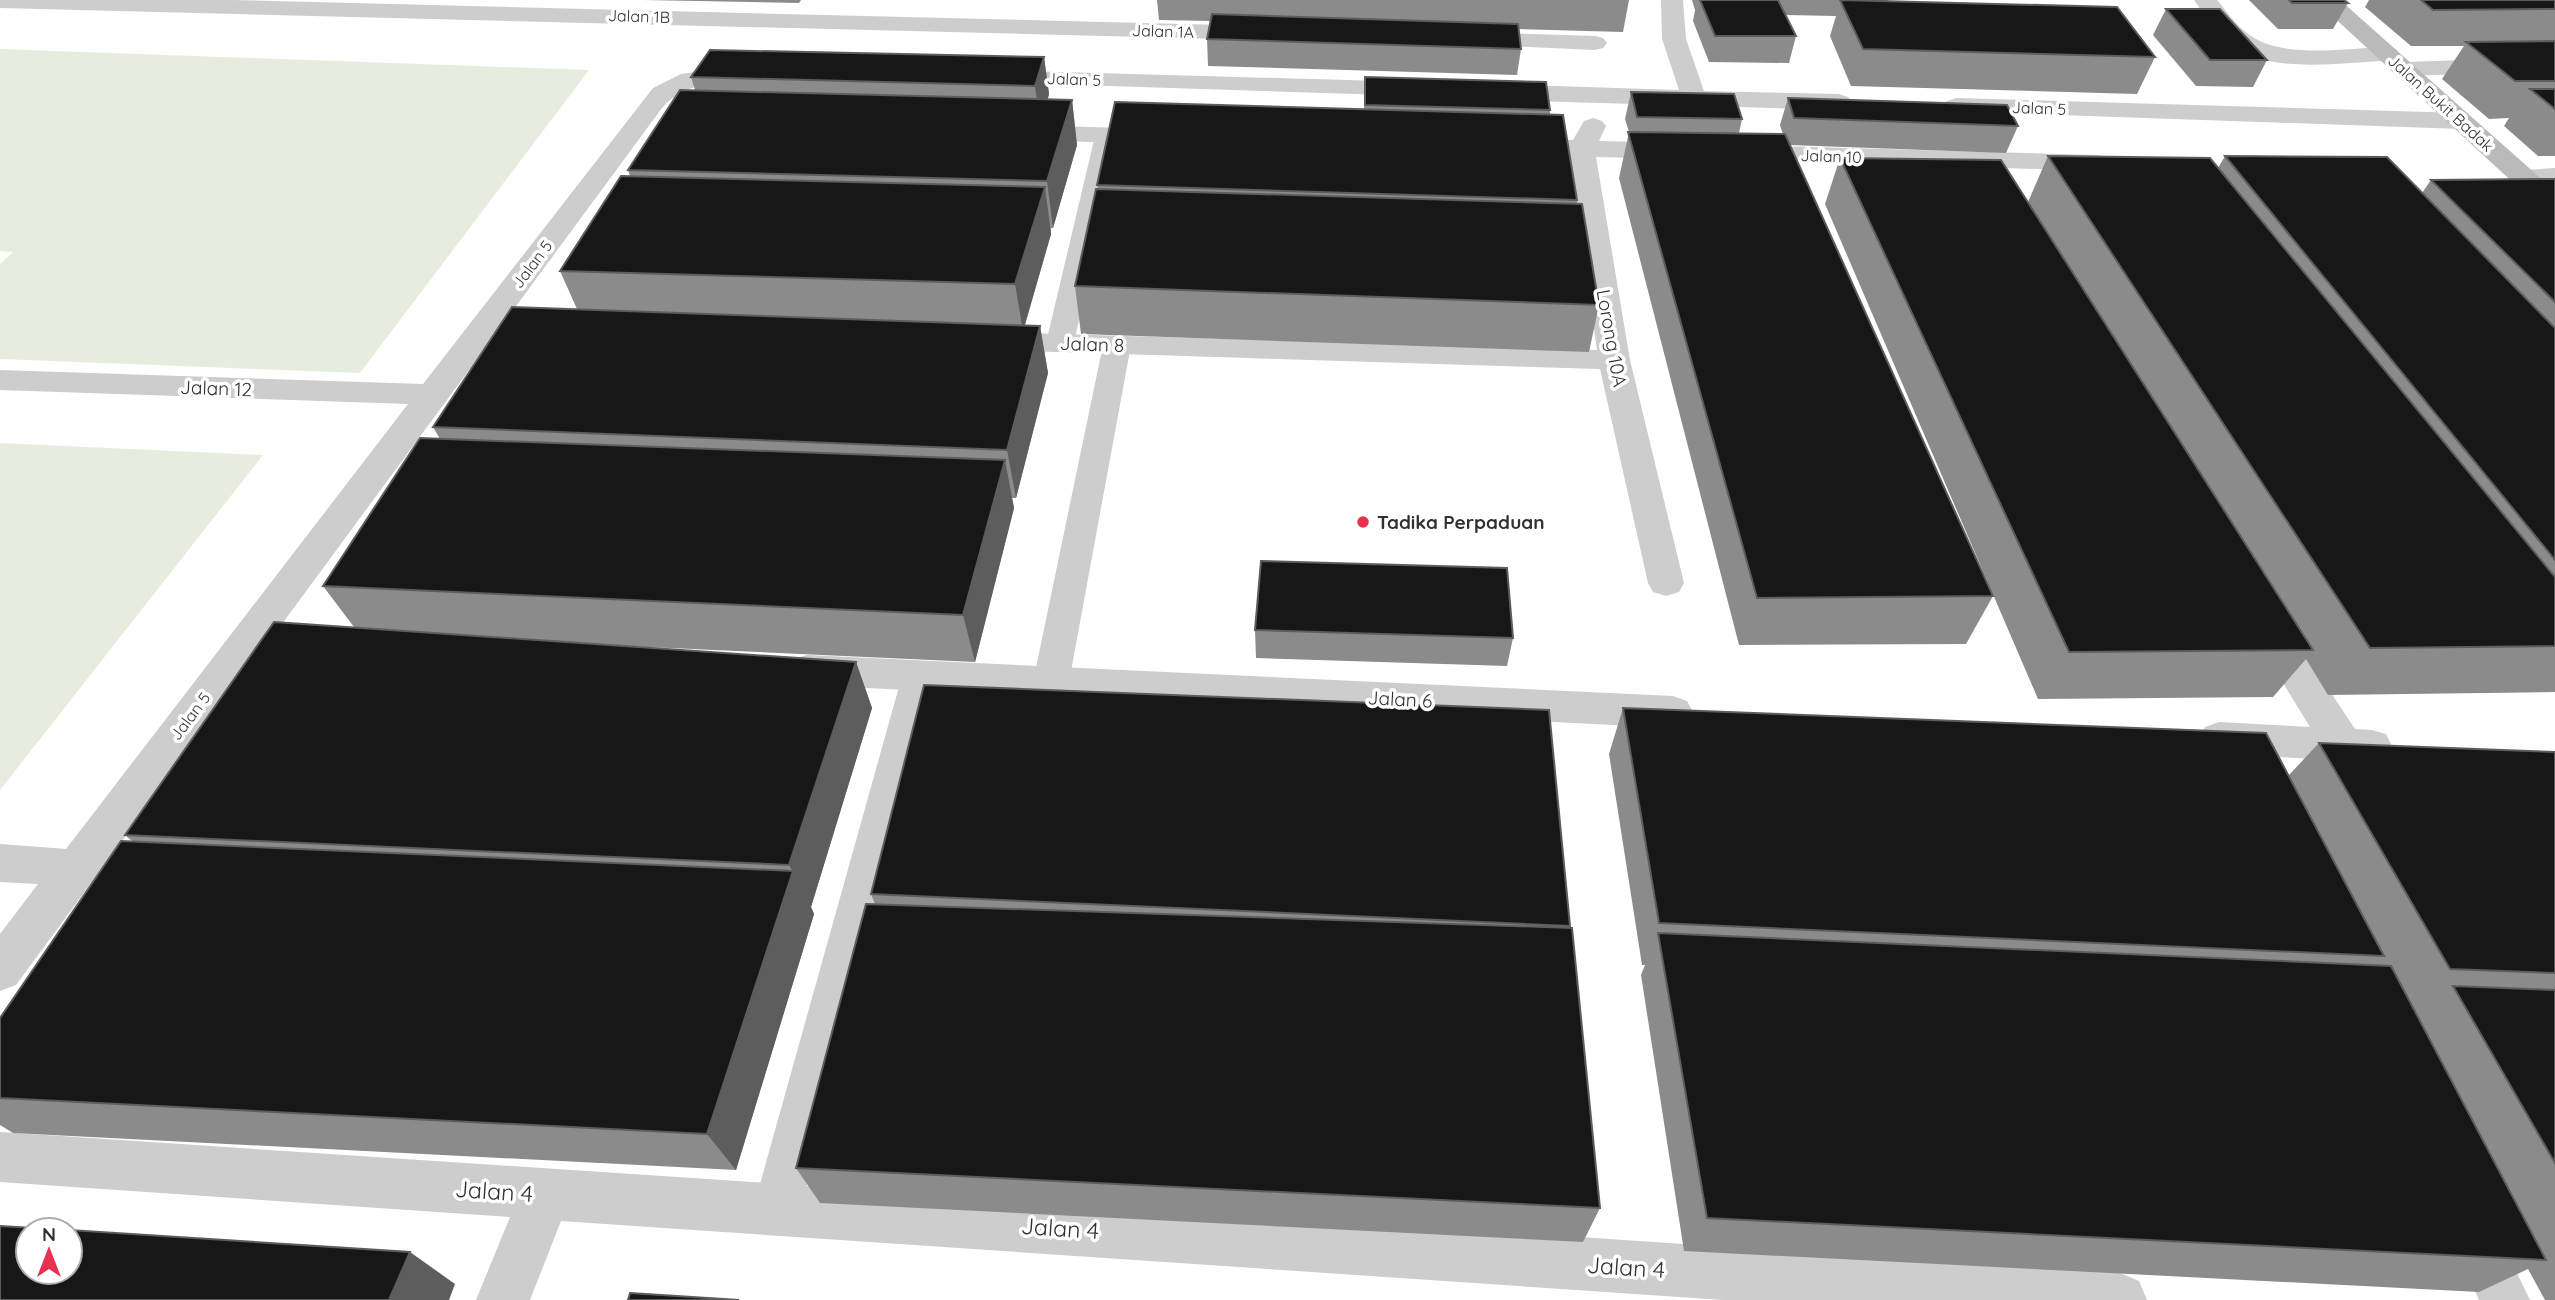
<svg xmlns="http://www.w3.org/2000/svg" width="2555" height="1300" viewBox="0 0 2555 1300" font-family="Quicksand,sans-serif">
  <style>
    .green { fill: #e7edde }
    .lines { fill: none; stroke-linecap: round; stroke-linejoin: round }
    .service { fill: #cdcdcd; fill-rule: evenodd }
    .minor { fill: #cdcdcd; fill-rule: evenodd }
    .secondary { fill: #bababa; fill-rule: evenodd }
    .wall { fill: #8b8b8b }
    .shaded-wall { fill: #5d5d5d }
    .building { fill: #171717; stroke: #5d5d5d; stroke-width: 2 }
    .poi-dot { fill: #e8314e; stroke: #fff; stroke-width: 2.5 }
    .labels { text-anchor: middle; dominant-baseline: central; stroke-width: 7; stroke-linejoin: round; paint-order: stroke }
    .far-street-label { font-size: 16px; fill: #303030; stroke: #fff }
    .street-label { font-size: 19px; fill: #303030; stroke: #fff }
    .poi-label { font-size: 19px; font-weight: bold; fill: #303030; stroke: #fff; text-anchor: start }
    .near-street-label { font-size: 23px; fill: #303030; stroke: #fff }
  </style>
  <rect width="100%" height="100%" fill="#fff"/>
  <g class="green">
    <path d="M0,49L589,70L360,373L0,359V264L13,252L0,251Z"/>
    <path d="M0,443L263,455L0,790Z"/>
  </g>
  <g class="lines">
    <g class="service">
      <path d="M1107,129L1115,131L1119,136L1074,343L1070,349L1060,352L1050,349L1046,343L1095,136L1099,131Z"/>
      <path d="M1117,336L1127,339L1131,345L1069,682L1064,692L1051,696L1038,692L1033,682L1103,345L1107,339Z"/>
      <path d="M920,662L933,666L938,676L801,1209L794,1226L777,1233L760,1226L753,1209L902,676L907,666Z"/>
      <path d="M2476,1217L2493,1224L2530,1300H2479L2452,1241L2459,1224Z"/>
    </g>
    <g class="minor">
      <path d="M0,0H232L1261,26L1269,28L1273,33L1269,38L1261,40L0,8Z"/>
      <path d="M1661,0H1683L1686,39L1704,91L1839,94L1848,97L1852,102L1848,107L1839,110L1494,100L1485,97L1481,92L1485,87L1494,84L1679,90L1662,39Z"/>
      <path d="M2194,0H2217C2228,13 2240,31 2256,39C2290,58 2349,48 2387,47L2396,49L2399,54L2396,59L2387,61C2341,62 2279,74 2237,49C2220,38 2205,16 2194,0Z"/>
      <path d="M1468,32L1595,36L1603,38L1607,43L1603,48L1595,50L1460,44L1456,39L1460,34Z"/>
      <path d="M2555,57V71L2403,76L2394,74L2391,69L2394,64L2403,62Z"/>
      <path d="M744,65L753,67L756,72L753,77C719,86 687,79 662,108L16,985L0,991V934L38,884L0,882V844L66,849L408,404L0,390V370L423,384L653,88L681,74Z"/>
      <path d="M993,70L1416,82L1425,84L1428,89L1425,94L1416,96L984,82L981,77L984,72Z"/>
      <path d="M1956,98L2461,113L2470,116L2474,121L2470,126L2461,129L1947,111L1943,106L1947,101Z"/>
      <path d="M1593,118L1602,121L1606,126L1599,141L1677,143L1686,145L1690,151L1686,157L1677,159L1596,157L1630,360L1684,583L1679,592L1666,596L1653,592L1648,583L1600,369L992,350L981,348L976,341L981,334L992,332L1597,350L1570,156L1508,153L1504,147L1508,141L1517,139L1573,140L1584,121Z"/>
      <path d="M1023,125L1159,129L1168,131L1172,137L1168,143L1159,145L1014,139L1010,133L1014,127Z"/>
      <path d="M1741,145L2097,155L2106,157L2110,163L2106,169L2097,171L1732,159L1728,153L1732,147Z"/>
      <path d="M2555,168V184L2512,183L2508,177L2512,171Z"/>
      <path d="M2267,612L2280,616L2355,729L2372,730L2386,734L2392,746L2386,758L2372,762L2219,754L2205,749L2199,738L2205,727L2219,722L2310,727L2248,626L2254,616Z"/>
      <path d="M807,655L1673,696L1687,701L1693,712L1687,723L1673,728L807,685L793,681L788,670L793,659Z"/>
      <path d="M0,1132L2120,1273L2139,1281L2147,1300H1723L561,1221L530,1300H476L510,1217L0,1182Z"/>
    </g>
    <path class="secondary" d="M2315,0H2340L2555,191V214L2545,212Z"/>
  </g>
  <g class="wall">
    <path d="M643,0H801L799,3Z"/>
    <path d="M1157,0H1629L1623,32L1518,29L1521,49L1517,75L1208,66L1207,39L1211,21L1159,20Z"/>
    <path d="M1692,0H1888V2L2155,57L2137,94L1851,86L1830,36L1836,16L1785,15L1796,36L1789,63L1709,62L1693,21L1695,10Z"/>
    <path d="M2249,0H2344L2348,3L2333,29H2278Z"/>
    <path d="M2369,0H2555V156H2538L2504,126L2509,118L2489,119L2442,79L2464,46H2411L2365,7Z"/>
    <path d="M2166,9L2267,60L2253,87L2196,86L2153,35Z"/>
    <path d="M1044,57L1049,94L1048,99L1072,100L1077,145L1053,228H1051V234L1025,325L1040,326L1048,373L1016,498H1012L1014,508L975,662L625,646L856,662L872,708L811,907L814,914L736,1170L13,1133L0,1125V1018L132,841L125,835L354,627L323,586L440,439L433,427L577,309L560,271L630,176L628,170L695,90L691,77Z"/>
    <path d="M1365,77L1550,110V114L1577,200V204L1599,305L1589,352L1081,334L1075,286L1098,189L1097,185L1364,109Z"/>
    <path d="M1631,92L1742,119L1739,133L1783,134L1780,125L1788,98L2018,126L2006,153L1790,145L1993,596L1966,644L1739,645L1619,178L1629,132L1625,119Z"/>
    <path d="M2048,156L2218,168L2225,156L2422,193L2431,180L2555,179V692L2328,695L2306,659L2273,697L2038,699L1825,204L1840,158L2028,202Z"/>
    <path d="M1255,630L1513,638L1507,666L1256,658Z"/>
    <path d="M1623,708L2289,775L2319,743L2555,752V1300H2545L2528,1269L2479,1292L1684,1251L1641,975L1645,965H1642L1609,754Z"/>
    <path d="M871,894L1570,926L1569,928L1600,1208L1583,1242L820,1203L796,1168L875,904Z"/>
  </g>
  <g class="shaded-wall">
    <path d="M1044,57L1049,94L1040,123L1035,86Z"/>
    <path d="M1072,100L1077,145L1053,228L1047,181Z"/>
    <path d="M1045,187L1051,234L1023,331L1015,284Z"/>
    <path d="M1040,326L1048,373L1016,498L1007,450Z"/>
    <path d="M1005,460L1014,508L975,662L963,615Z"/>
    <path d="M856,662L872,708L811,907L814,914L736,1170L707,1134L793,872L789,865Z"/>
    <path d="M410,1252L455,1284L449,1300H389Z"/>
  </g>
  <g class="building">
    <path d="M1700,0H1778L1796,36H1715Z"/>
    <path d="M1840,0L2117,7L2155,57L1863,49Z"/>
    <path d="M2289,0H2344L2348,3H2292Z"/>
    <path d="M2421,0H2555V9L2433,10Z"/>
    <path d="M2166,9H2220L2267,60H2210Z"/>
    <path d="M1212,14L1518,24L1521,49L1207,39Z"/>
    <path d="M2555,41V81H2515L2466,42Z"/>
    <path d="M710,50L1044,57L1035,86L691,77Z"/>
    <path d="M1365,77L1546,82L1550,110L1365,105Z"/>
    <path d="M2530,89H2555V109Z"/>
    <path d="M680,90L1072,100L1047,181L628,170Z"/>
    <path d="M1631,92L1734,94L1742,119L1637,117Z"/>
    <path d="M1788,98L2007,105L2018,126L1794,118Z"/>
    <path d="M1115,102L1563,115L1577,200L1097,185Z"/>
    <path d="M1628,132L1785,134L1993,596L1757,598Z"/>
    <path d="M2048,156L2210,158L2555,577V646L2370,648Z"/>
    <path d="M2225,156L2387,157L2555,328V560Z"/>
    <path d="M1840,158L2001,160L2313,650L2069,652Z"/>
    <path d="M621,176L1045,187L1015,284L560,271Z"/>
    <path d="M2555,179V302L2431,180Z"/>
    <path d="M1096,189L1582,204L1599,305L1075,286Z"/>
    <path d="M512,307L1040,326L1007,450L433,427Z"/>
    <path d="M420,438L1005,460L963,615L323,586Z"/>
    <path d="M1261,561L1507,568L1513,638L1255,630Z"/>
    <path d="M274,622L856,662L789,865L125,835Z"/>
    <path d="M924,685L1549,710L1570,926L871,894Z"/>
    <path d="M1623,708L2266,733L2384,956L1659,923Z"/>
    <path d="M2319,743L2555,752V973L2450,969Z"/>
    <path d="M121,841L793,871L707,1134L0,1098V1018Z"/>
    <path d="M866,904L1572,928L1600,1208L796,1168Z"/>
    <path d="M1658,933L2391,966L2546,1260L1707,1218Z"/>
    <path d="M2453,986L2555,990V1163Z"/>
    <path d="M0,1226L68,1230H28V1272H70V1230L410,1252L389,1300H0Z"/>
    <path d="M630,1293L739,1300H628Z"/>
  </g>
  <circle class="poi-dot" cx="1363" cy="522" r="7"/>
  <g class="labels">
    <g class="far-street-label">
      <text transform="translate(639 16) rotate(2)">Jalan 1B</text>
      <text transform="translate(1163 31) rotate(2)">Jalan 1A</text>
      <text transform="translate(1074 79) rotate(2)">Jalan 5</text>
      <text transform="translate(2441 103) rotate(42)">Jalan Bukit Badak</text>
      <text transform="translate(2039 108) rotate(2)">Jalan 5</text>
      <text transform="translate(1831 156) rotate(2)">Jalan 10</text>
      <text transform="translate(532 264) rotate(-53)">Jalan 5</text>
      <text transform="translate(190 716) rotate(-53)">Jalan 5</text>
    </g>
    <g class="street-label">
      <text transform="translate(1612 338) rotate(80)">Lorong 10A</text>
      <text transform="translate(1092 344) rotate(2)">Jalan 8</text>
      <text transform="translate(216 388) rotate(2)">Jalan 12</text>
      <text transform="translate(1400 699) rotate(3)">Jalan 6</text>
    </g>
    <g class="poi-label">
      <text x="1377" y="522">Tadika Perpaduan</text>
    </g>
    <g class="near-street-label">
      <text transform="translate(494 1191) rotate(4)">Jalan 4</text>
      <text transform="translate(1060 1228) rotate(4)">Jalan 4</text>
      <text transform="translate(1626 1267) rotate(4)">Jalan 4</text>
    </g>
  </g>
  <g transform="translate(49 1251)"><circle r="33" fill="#ffffff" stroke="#acacac" stroke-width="2"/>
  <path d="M0-5L12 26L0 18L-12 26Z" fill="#e8314e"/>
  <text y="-10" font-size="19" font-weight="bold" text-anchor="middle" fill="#303030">N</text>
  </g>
</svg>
